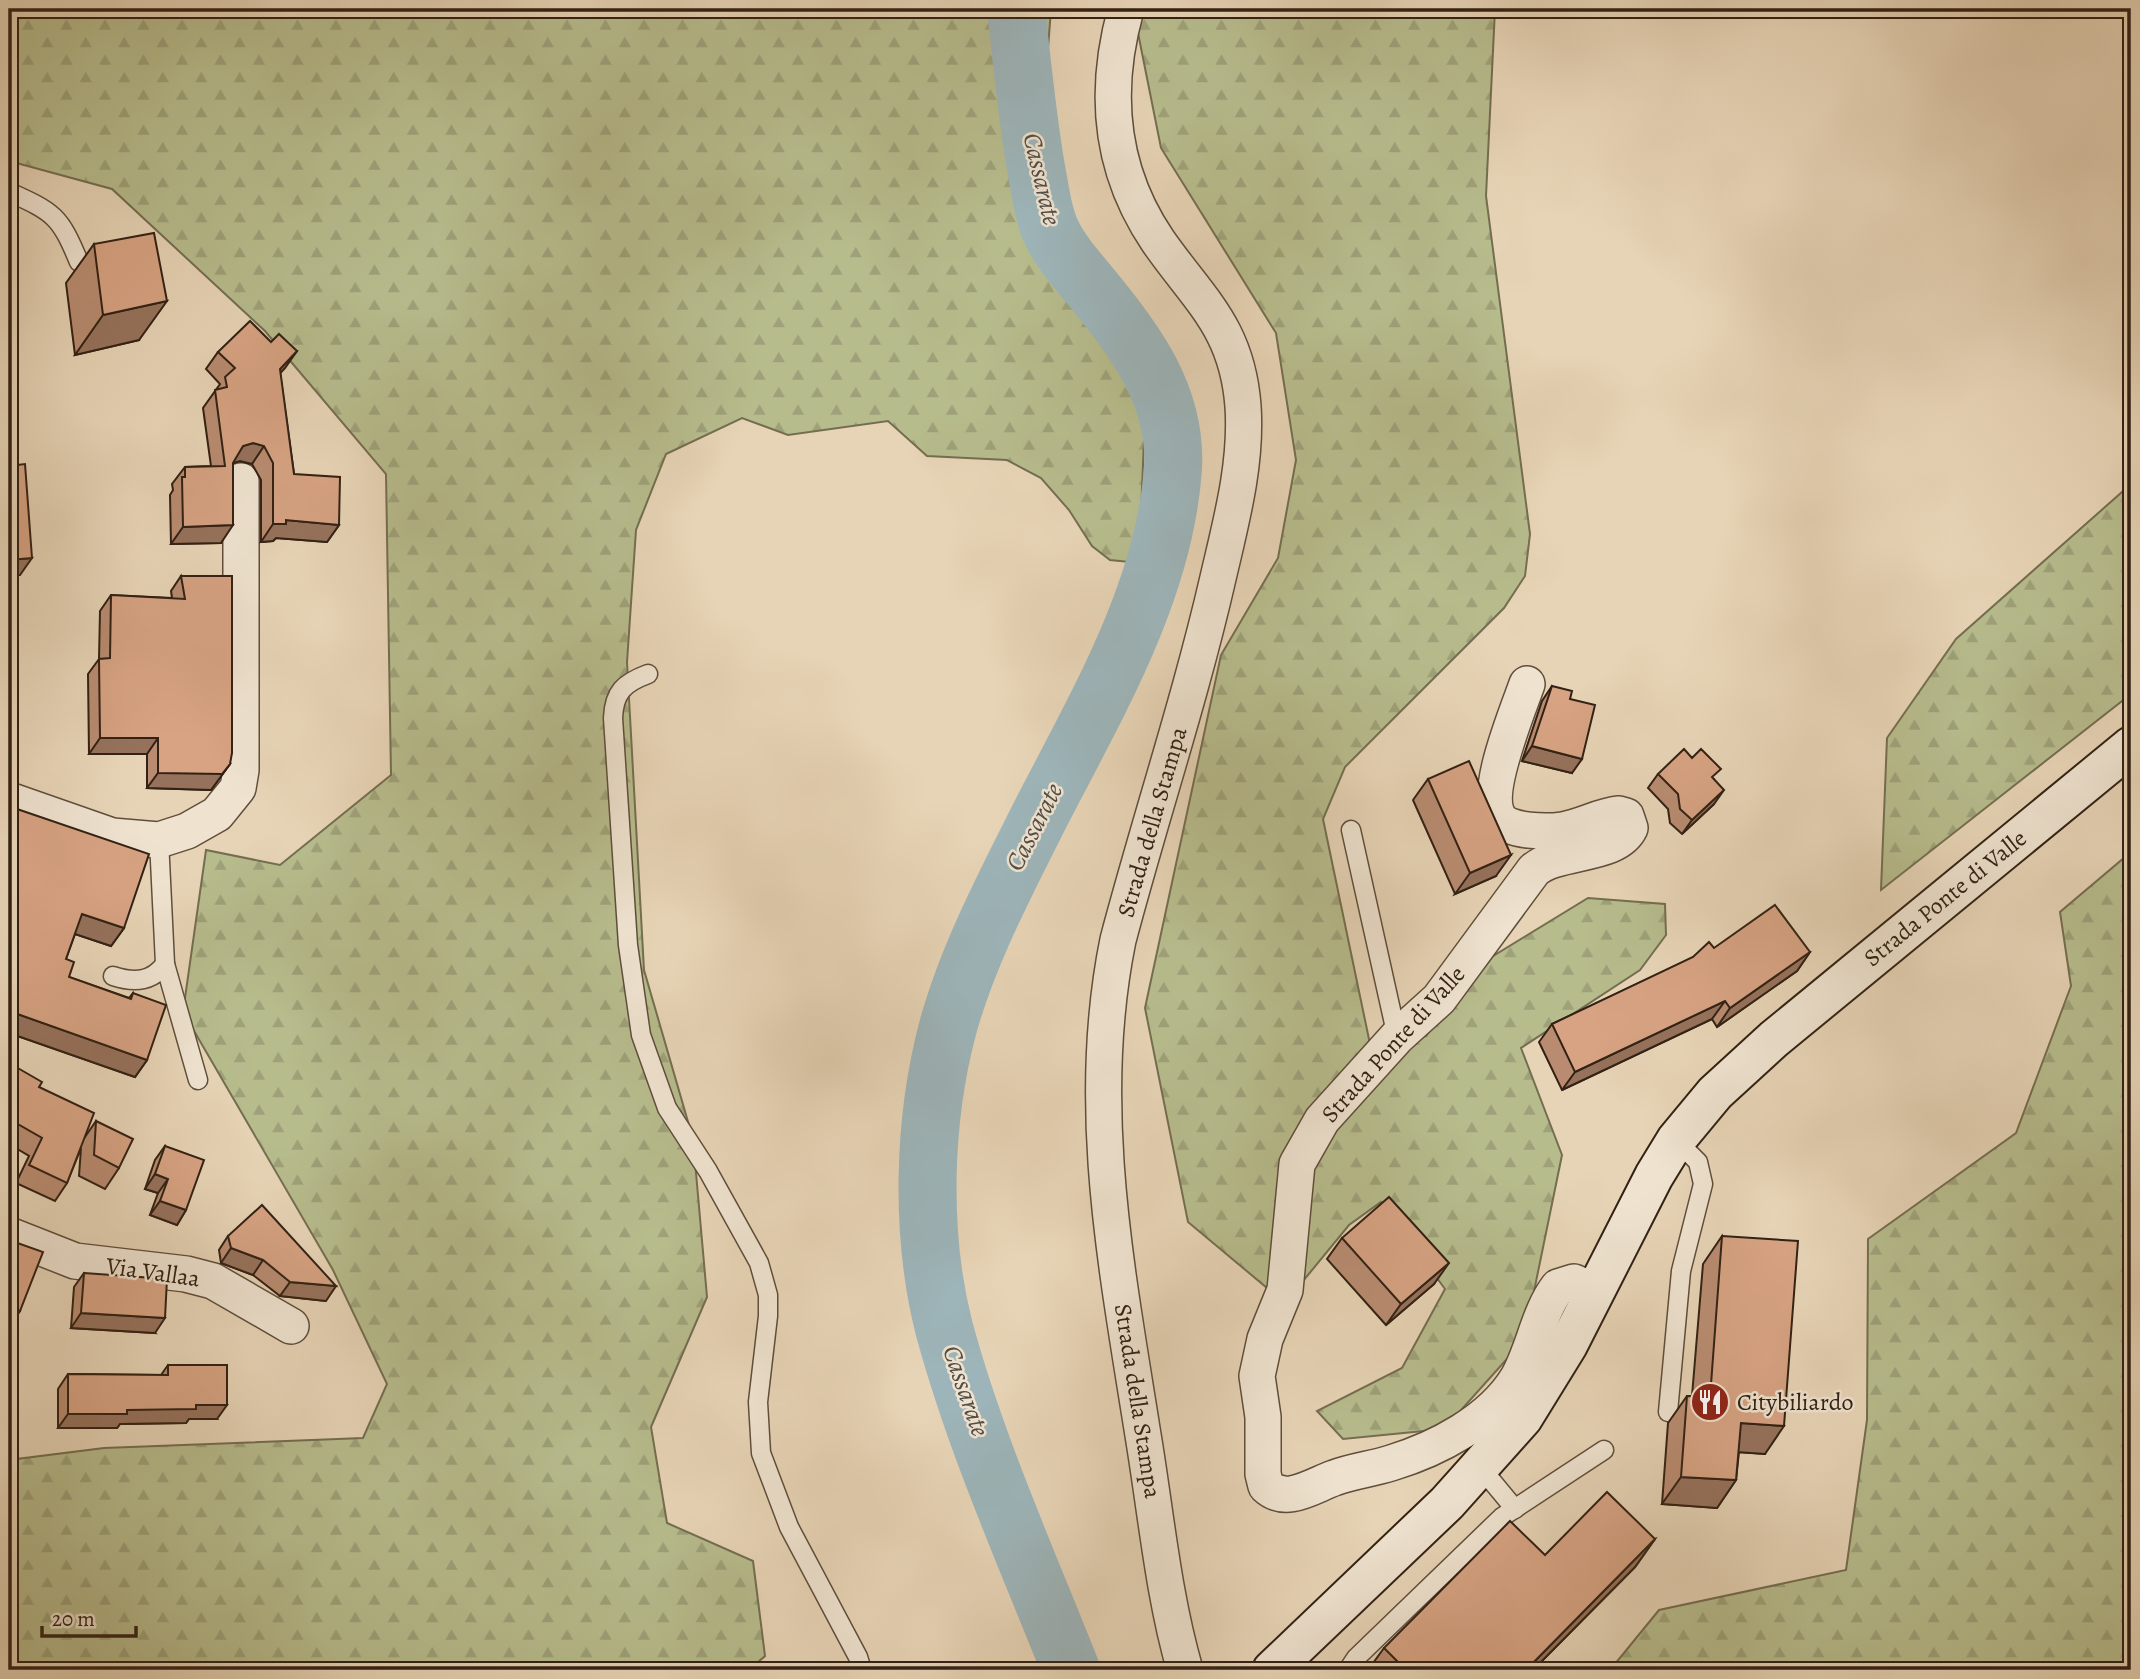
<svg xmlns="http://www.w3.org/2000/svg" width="2140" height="1679" viewBox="0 0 2140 1679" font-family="Alegreya,serif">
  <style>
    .forest { fill: url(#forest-firs); stroke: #746e50; stroke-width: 2 }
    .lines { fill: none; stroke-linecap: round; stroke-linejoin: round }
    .river { stroke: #9db5ba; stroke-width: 58 }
    .lane-casing { stroke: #5f4e3c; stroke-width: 21 }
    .street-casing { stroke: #5f4e3c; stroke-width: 38 }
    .secondary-casing { stroke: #322114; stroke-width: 42 }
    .lane { stroke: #efe3d0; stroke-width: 18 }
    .street { stroke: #efe3d0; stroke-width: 35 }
    .secondary { stroke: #efe3d0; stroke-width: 38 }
    .wall { fill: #b98c71; stroke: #322114; stroke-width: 2 }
    .shaded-wall { fill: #96725c; stroke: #322114; stroke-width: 2 }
    .building { fill: #d7a383; stroke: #322114; stroke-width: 2 }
    .labels { text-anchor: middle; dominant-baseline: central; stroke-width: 5; stroke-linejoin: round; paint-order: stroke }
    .street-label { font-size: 24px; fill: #322114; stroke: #efe3d0 }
    .poi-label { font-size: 24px; fill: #322114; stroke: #efe3d0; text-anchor: start }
    .water-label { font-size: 26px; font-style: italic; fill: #524d46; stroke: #efe3d0 }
  </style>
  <defs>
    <pattern id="forest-firs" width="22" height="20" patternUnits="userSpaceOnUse" patternTransform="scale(1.75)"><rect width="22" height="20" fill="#b7bc8d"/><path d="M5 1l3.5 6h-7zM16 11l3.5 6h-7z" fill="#9ea179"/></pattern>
  </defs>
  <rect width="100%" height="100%" fill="#e7d4b6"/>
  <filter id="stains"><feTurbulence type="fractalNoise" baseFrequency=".00286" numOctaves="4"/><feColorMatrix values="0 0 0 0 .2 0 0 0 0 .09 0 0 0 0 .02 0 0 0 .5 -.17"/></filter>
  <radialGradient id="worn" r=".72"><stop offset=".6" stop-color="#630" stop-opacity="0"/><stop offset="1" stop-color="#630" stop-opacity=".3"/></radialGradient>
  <g class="forest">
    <path d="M9,9H1051L1046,75L1054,208L1147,366L1139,563L1110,560L1092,546L1069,510L1041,478L1007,460L927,456L888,421L788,435L742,418L666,454L636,530L627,662L644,970L693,1139L707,1297L651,1427L667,1523L753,1561L765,1656L749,1670H575L562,1663L554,1670H9V1460L104,1448L363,1438L387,1384L333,1270L183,1012L206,850L280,865L391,775L386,474L265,331L112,189L9,161Z"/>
    <path d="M1138,9H1495L1486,196L1530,534L1525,576L1504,608L1345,767L1323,819L1370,1044L1426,1036L1472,969L1588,898L1665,904L1666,935L1640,970L1521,1048L1562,1155L1524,1340L1444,1429L1343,1439L1317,1411L1402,1368L1445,1289L1381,1202L1349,1225L1285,1303L1188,1222L1145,1008L1221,655L1278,558L1296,460L1276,333L1161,148L1135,18Z"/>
    <path d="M2131,484V694L1881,890L1887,738L1956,639Z"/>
    <path d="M2131,852V1670H1610L1659,1610L1846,1570L1867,1420L1868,1239L2016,1133L2071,986L2060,912Z"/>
  </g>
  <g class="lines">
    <path class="river" d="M1016,9C1022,62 1027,115 1036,168C1040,188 1042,210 1050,229C1059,250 1076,269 1091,287C1135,340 1177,396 1173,468C1165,591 1095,708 1040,815C1006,883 968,954 948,1027C923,1120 920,1234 944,1328C975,1443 1027,1559 1071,1670"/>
    <defs>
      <g id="lane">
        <path d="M9,192C54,212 60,216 79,262"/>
        <path d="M648,674C624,683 614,692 613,718L628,945L641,1035L667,1108L708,1171L759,1263L768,1295V1316L758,1402L761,1453L789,1527L858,1657L862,1670"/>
        <path d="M1351,830L1397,1037"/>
        <path d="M165,964L198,1080"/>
        <path d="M113,976C134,983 152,982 165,964L159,840"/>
        <path d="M1668,1412L1681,1271L1703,1184L1698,1162L1676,1140"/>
        <path d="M1481,1468L1515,1509"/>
        <path d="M1348,1670L1356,1658L1502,1517L1604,1450"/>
      </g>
      <g id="street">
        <path d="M1126,9C1103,91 1109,169 1158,241C1199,300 1237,327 1243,406C1247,464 1231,522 1218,578C1190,700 1150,819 1118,940C1084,1106 1117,1270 1143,1435C1156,1513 1163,1594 1185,1670"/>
        <path d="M1527,684C1518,710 1482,795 1500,819C1510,832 1547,832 1562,830C1582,827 1599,816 1619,814L1626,816L1630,828C1616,857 1559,849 1534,870L1439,999L1397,1037L1322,1120L1297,1164L1285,1290L1265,1339L1257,1376L1263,1417V1474L1266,1486C1286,1505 1312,1486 1334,1478C1352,1471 1372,1469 1391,1463C1437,1449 1491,1421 1517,1379C1534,1350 1538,1313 1558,1287L1574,1282L1595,1291"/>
        <path d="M9,800L112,836L159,840L187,831L217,814L238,788L241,770V481"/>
        <path d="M9,1235L75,1261L186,1274L213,1281L291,1326"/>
      </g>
      <path id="secondary" d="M1272,1670L1447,1503L1523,1418L1568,1345L1654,1176L1676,1140L1715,1093L1774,1039L2131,746"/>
    </defs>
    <use href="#lane" class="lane-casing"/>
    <use href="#street" class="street-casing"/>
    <use href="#secondary" class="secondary-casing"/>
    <use href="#lane" class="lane"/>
    <use href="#street" class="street"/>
    <use href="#secondary" class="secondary"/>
  </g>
  <g class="wall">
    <path d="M94,244L139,340L75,355L66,283Z"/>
    <path d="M271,342L297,351L280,373L294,474L339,525L327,542L276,538L273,541L261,542V480L252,464L240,461L233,463L221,543L171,544L170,495L173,490L172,484L185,467L211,466L203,408L220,384L206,369L218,352Z"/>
    <path d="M181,576L230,764L211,790L147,788V754H89L88,674L99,659L100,611L111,595L172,598L171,591Z"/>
    <path d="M1552,686L1570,699L1572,773L1522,761L1542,701Z"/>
    <path d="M1658,774L1714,779V804L1682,834L1670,823L1668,809L1648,788Z"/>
    <path d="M1428,779L1496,876L1455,894L1413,800Z"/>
    <path d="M17,809L124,928L111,946L75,934L66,959L69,977L129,998L133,993L147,1060L135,1077L9,1033V821Z"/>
    <path d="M1714,948L1810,952L1797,971L1717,1027L1712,1019L1562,1090L1539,1042L1552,1024Z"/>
    <path d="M9,1063L39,1087L85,1137L96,1121L119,1168L105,1189L79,1176L81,1148L67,1183L55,1201L16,1183L29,1156L9,1144Z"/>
    <path d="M165,1146L186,1210L177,1225L150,1215L158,1193L145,1189L155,1160Z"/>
    <path d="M228,1236L326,1301L280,1296L253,1275L221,1263L219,1250Z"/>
    <path d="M1722,1236L1765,1454L1739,1452L1736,1480L1717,1508L1662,1504L1668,1423L1687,1396H1692L1703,1264Z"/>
    <path d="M1342,1238L1434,1284L1386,1325L1327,1259Z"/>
    <path d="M84,1273L155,1333L71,1328L74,1287Z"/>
    <path d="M168,1365L217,1419H189L186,1423L120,1424L117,1428H58V1389L68,1374L161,1375Z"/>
    <path d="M1655,1539L1635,1567L1533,1670H1368L1384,1648Z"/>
  </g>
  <g class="shaded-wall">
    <path d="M167,301L139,340L75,355L103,315Z"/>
    <path d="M297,351L285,368L268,386L280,369Z"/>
    <path d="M253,443L264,446L252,464L240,461L230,464L243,446Z"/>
    <path d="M286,520L339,525L327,542L276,538L273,541L261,542L273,524Z"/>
    <path d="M233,525L221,543L171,544L183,527Z"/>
    <path d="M32,558L20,575L9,576V560Z"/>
    <path d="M100,738H158L147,754H89Z"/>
    <path d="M1532,746L1582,759L1572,773L1522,761Z"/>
    <path d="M230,764L211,790L147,788L158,773Z"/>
    <path d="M1724,790L1714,804L1682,834L1692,820Z"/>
    <path d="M1511,855L1496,876L1455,894L1470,873Z"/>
    <path d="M82,914L124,928L111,946L69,932Z"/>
    <path d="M1810,952L1797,971L1717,1027L1730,1008Z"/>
    <path d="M9,982L16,985L9,995Z"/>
    <path d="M1725,1001L1712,1019L1562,1090L1575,1072Z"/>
    <path d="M9,1011L147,1060L135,1077L9,1033Z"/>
    <path d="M155,1174L168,1179L158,1193L145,1189Z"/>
    <path d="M160,1201L186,1210L177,1225L150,1215Z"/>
    <path d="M231,1248L263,1260L253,1275L221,1263Z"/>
    <path d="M1449,1263L1434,1284L1386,1325L1401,1304Z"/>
    <path d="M290,1282L336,1286L326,1301L280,1296Z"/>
    <path d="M9,1307L20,1311L9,1328Z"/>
    <path d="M81,1313L165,1318L155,1333L71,1328Z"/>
    <path d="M196,1405H227L217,1419H189L186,1423L120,1424L117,1428H58L68,1414Z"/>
    <path d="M1741,1423L1784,1426L1765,1454L1722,1451Z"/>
    <path d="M1681,1477L1736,1480L1717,1508L1662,1504Z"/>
    <path d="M1655,1539L1635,1567L1533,1670H1526Z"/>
  </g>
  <g class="building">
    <path d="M154,233L167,301L103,315L94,244Z"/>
    <path d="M250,321L271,342L279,334L297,351L280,369L294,474L340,477L339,525L286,520V524H273V463L264,446L253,443L243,446L233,463V525L183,527L182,477H185V467L225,466L215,390L227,387L225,377L235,368L218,352Z"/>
    <path d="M25,464L32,558L9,560V466Z"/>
    <path d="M181,576H232V753L230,764L222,774L158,773V738H100L99,659L110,658L111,595L185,599Z"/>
    <path d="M1552,686L1572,691L1570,699L1595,705L1582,759L1532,746Z"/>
    <path d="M1684,749L1692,758L1701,749L1721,769L1712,777L1724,790L1692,820L1680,809L1678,794L1658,774Z"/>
    <path d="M1469,761L1511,855L1470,873L1428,779Z"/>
    <path d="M17,809L149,854L124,928L82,914L66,959L74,962L69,977L131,999L133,993L166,1005L147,1060L9,1011V1005L16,985L9,982V834Z"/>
    <path d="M1775,905L1810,952L1730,1008L1725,1001L1575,1072L1552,1024L1693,957L1709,942L1714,948Z"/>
    <path d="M9,1063L42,1082L39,1087L94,1113L67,1183L29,1165L42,1138L9,1119Z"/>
    <path d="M96,1121L133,1139L119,1168L94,1155Z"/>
    <path d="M165,1146L204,1160L186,1210L160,1201L168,1179L155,1174Z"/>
    <path d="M1389,1197L1449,1263L1401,1304L1342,1238Z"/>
    <path d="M262,1205L336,1286L290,1282L263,1260L231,1248L228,1236Z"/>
    <path d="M1722,1236L1798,1241L1784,1426L1741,1423L1736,1480L1681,1477L1687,1396L1710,1398Z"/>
    <path d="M9,1240L43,1252L20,1311L9,1307Z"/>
    <path d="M84,1273L167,1279L165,1318L81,1313Z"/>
    <path d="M168,1365H227V1405H196V1409L127,1410V1414H68V1374L168,1375Z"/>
    <path d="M1607,1492L1655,1539L1526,1670H1406L1384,1648L1510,1521L1545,1555Z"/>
  </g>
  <defs>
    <symbol id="restaurant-disc" viewBox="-11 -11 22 22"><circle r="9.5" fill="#8f2418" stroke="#efe3d0"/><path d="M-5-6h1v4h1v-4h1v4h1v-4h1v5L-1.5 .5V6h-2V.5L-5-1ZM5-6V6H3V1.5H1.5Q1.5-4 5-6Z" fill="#fff"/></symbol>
  </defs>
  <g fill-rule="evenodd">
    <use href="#restaurant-disc" x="1688" y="1380" width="44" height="44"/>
  </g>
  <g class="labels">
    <g class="street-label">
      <text transform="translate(1152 822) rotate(-74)">Strada della Stampa</text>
      <text transform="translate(1945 898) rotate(-39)">Strada Ponte di Valle</text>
      <text transform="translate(1393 1044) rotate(-48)">Strada Ponte di Valle</text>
      <text transform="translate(153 1272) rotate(8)">Via Vallaa</text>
      <text transform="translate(1138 1401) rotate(81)">Strada della Stampa</text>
    </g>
    <g class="poi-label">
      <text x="1737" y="1402">Citybiliardo</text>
    </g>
    <g class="water-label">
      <text transform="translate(1042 179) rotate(77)">Cassarate</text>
      <text transform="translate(1034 827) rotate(-63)">Cassarate</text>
      <text transform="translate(966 1391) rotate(71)">Cassarate</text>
    </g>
  </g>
  <rect width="2140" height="1679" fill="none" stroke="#e7d4b6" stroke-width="35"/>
  <rect x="10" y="10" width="2119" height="1658" fill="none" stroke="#322114" stroke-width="3.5"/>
  <rect x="18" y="18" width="2105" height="1644" fill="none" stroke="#322114" stroke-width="2"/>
  <path d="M42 1626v10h94v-10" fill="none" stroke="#322114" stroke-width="3.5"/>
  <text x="52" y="1626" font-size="21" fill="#322114" stroke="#efe3d0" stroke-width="5" paint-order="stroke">20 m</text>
  <rect width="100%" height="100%" filter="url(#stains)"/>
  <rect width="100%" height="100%" fill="url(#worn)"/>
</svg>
